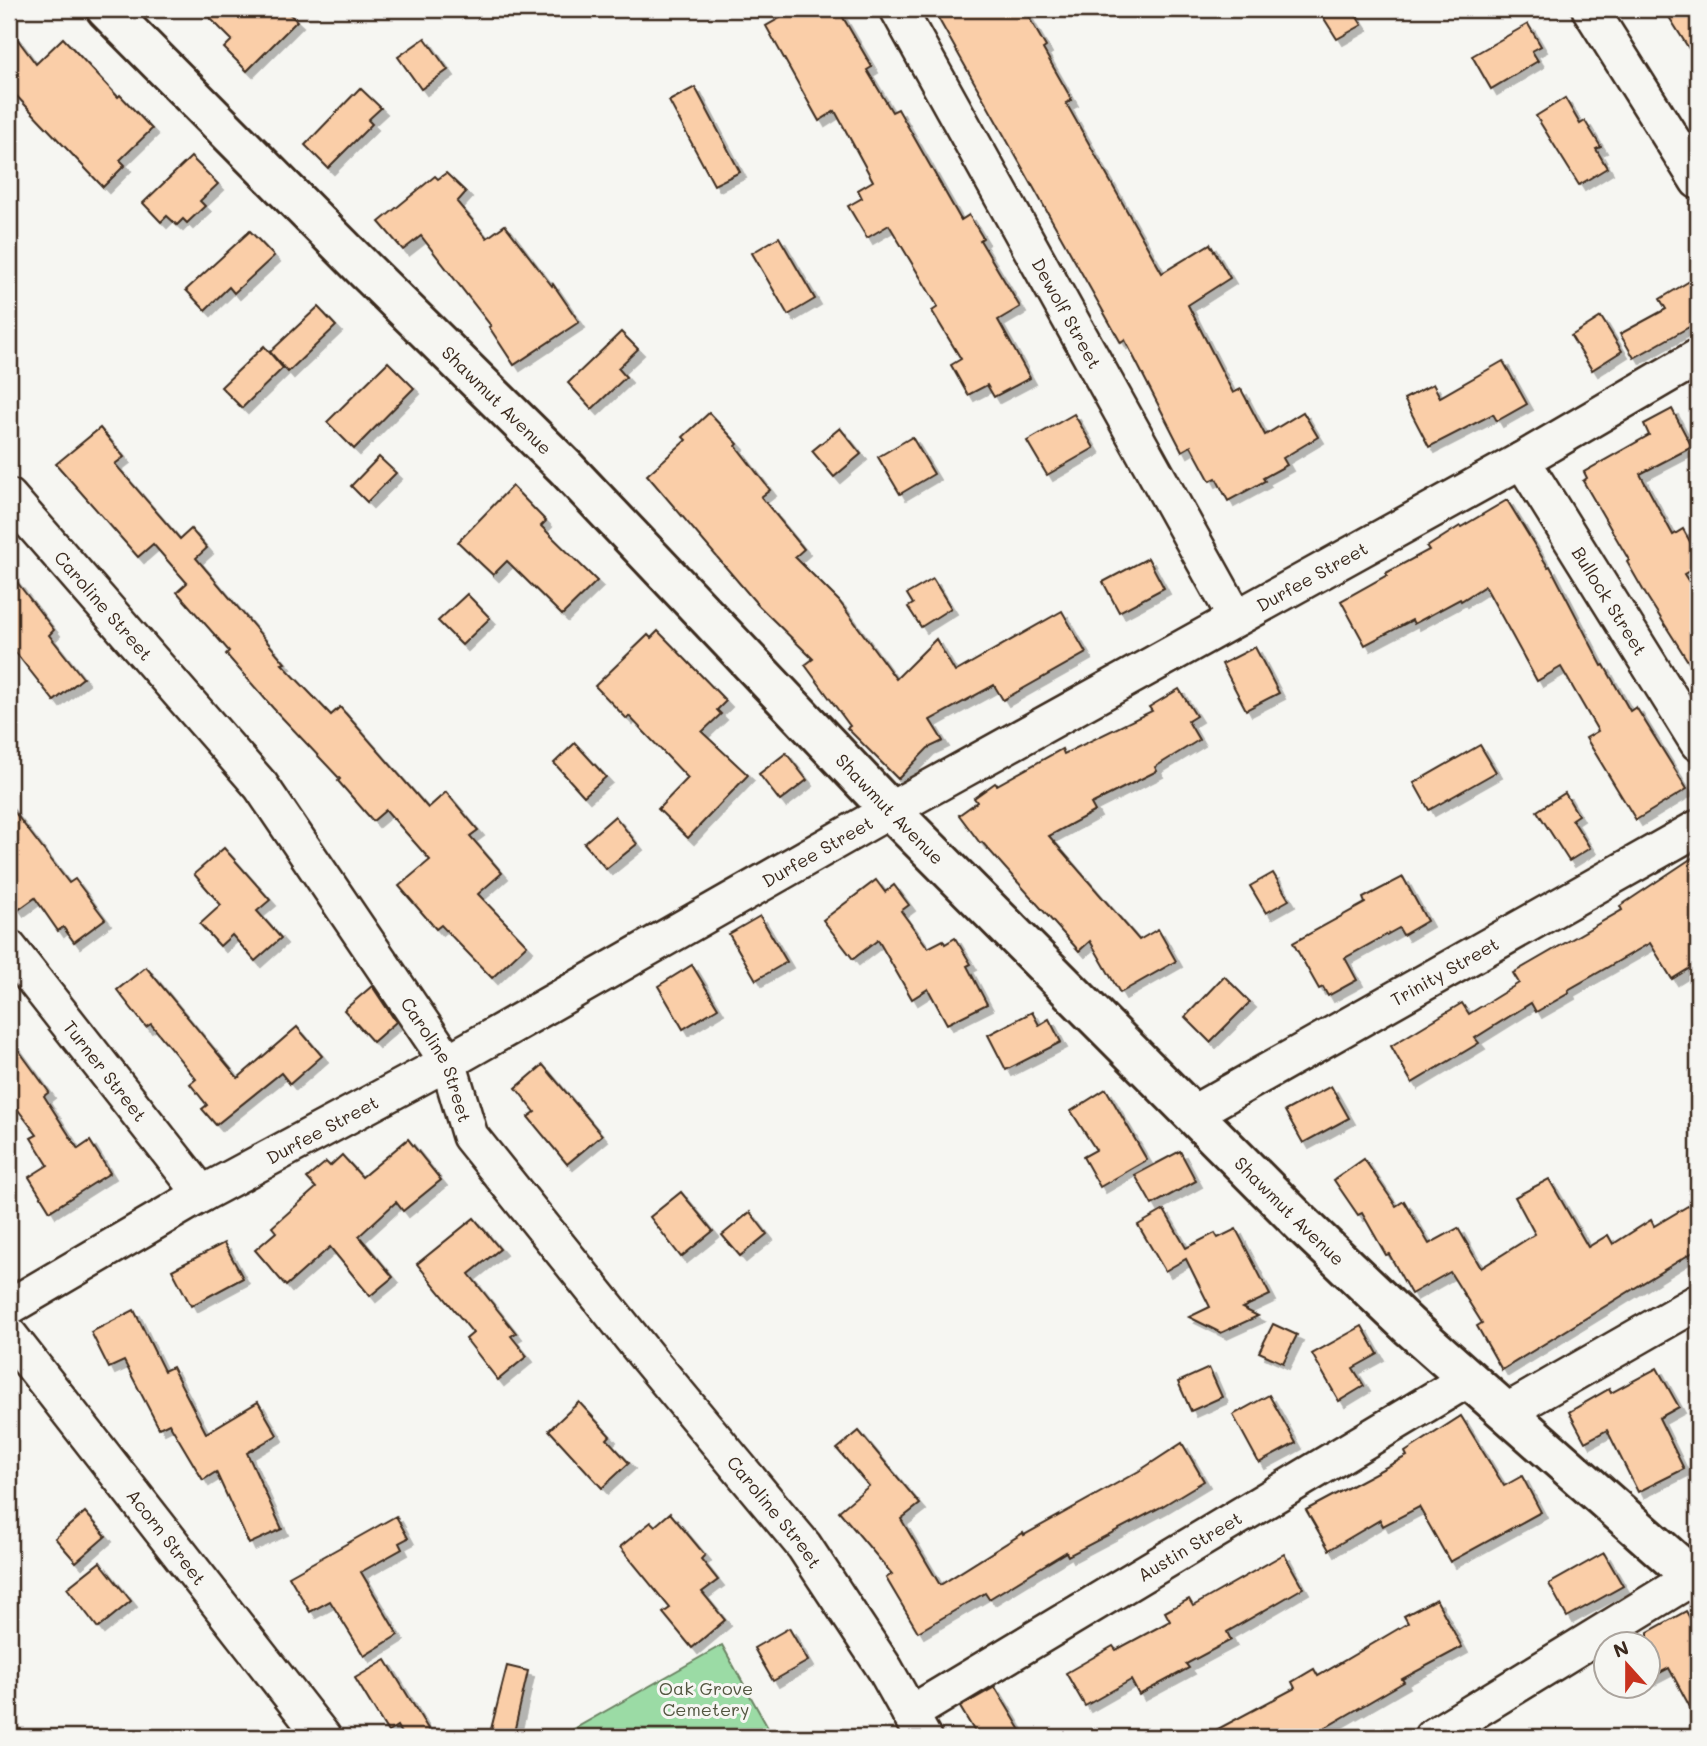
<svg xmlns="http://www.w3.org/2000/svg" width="1707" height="1746" viewBox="0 0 1707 1746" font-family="Mali,sans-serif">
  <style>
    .green { fill: #9bdba5; stroke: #6b8262; stroke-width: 2 }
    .building { fill: #facea8; stroke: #3b2a1e; stroke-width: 2; filter: url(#shadow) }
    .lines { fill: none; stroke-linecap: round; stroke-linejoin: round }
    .minor-casing { stroke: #3b2a1e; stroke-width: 40 }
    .major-casing { stroke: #3b2a1e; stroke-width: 44 }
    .minor { stroke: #f6f6f2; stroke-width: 35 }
    .major { stroke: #f6f6f2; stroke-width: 38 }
    .labels { text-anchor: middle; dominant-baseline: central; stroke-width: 6; stroke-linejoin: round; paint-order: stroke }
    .street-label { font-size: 18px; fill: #3b2a1e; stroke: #f6f6f2 }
    .park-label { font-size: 18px; fill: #535640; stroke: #f6f6f2 }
  </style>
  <defs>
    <filter id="shadow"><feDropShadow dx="6" dy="6" stdDeviation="0" flood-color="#0004"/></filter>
  </defs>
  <rect width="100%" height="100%" fill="#f6f6f2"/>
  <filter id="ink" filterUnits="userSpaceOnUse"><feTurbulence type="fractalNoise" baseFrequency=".0143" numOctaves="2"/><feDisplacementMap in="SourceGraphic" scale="14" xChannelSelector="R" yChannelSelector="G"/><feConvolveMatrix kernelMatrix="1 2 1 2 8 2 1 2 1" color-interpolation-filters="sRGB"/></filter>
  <g filter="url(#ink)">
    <path class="green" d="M722,1645L773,1737H560Z"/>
    <g class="building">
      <path d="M201,9H284L297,21L247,71L224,48L232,40Z"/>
      <path d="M796,9H838L872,67L867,70L892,112L898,109L961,220L969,215L983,238L980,240L1020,307L998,320L1030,378L994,397L987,385L968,395L951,365L961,359L932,311L938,307L889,225L867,238L848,206L862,198L858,190L873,181L835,111L819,121L766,26Z"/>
      <path d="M933,9H1024L1046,47L1043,49L1072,100L1066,103L1162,273L1210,244L1230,278L1188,305L1233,393L1241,389L1265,435L1303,412L1318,437L1283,458L1287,465L1263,478L1265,481L1228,501L1216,478L1210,481L1191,446L1182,451L1125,340L1121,343Z"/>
      <path d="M1318,9H1352L1362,25L1337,39Z"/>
      <path d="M1664,9H1698V63Z"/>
      <path d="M1528,24L1541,46L1532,51L1538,61L1491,89L1472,56Z"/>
      <path d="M9,28L36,64L63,38L118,97L120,95L152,129L120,160L125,165L103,187L9,88Z"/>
      <path d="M425,38L448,70L421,89L398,57Z"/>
      <path d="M695,87L740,172L714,185L669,101Z"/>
      <path d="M360,88L381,108L368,120L372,124L328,168L305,145Z"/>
      <path d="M1565,98L1580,124L1585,121L1601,147L1596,149L1607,168L1579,185L1536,116Z"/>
      <path d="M191,157L218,184L200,201L205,206L187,223L183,219L177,225L167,216L161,222L143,203Z"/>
      <path d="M446,173L466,192L457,202L487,238L505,225L552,286L553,284L579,322L514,365L489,327L491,326L421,236L403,250L379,222L435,176L438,179Z"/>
      <path d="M250,231L274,256L234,293L229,287L205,310L186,290Z"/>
      <path d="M779,237L815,299L788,315L752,253Z"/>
      <path d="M1698,276V322L1634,358L1620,334L1666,309L1660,299Z"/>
      <path d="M318,307L336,326L288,372L270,352Z"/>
      <path d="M1601,317L1622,351L1592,370L1571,336Z"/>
      <path d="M621,332L638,349L618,368L626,377L592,409L568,383Z"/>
      <path d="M264,346L283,368L242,408L221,387Z"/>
      <path d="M1503,361L1527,404L1497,421L1493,414L1429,447L1404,399L1433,384L1440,397Z"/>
      <path d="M388,362L414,388L354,449L327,422Z"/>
      <path d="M1672,409L1692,447L1640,474L1673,535L1683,529L1698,556V566L1684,574L1698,596V677L1646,595L1627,562L1629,560L1583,481L1587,478L1584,472L1649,435L1644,424Z"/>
      <path d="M709,413L738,444L736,446L770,490L761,497L804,549L795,557L839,601L896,679L936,639L955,672L1062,611L1086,653L1003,700L994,685L930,720L943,741L928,748L898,779L847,728L850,726L805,665L813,659L758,605L647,475L686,440L683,437Z"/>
      <path d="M1074,414L1094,448L1047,475L1027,441Z"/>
      <path d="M100,428L124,457L115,464L180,539L191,529L207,548L196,558L285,663L282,664L331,715L340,707L428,808L446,792L478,830L470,836L502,873L478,894L527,945L492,978L441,925L436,929L399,886L430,860L386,810L373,821L338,781L340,779L273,708L226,654L229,651L177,592L187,583L153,544L138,557L56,464Z"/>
      <path d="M840,428L861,454L834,477L812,451Z"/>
      <path d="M912,437L934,474L900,494L878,457Z"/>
      <path d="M379,457L396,473L367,502L351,486Z"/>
      <path d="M512,486L546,521L541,526L597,581L562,615L507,561L493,575L458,542Z"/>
      <path d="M1507,500L1548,567L1550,566L1602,666L1604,665L1630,711L1636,707L1687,789L1636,820L1586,738L1598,731L1561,667L1537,681L1485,586L1461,601L1460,599L1414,624L1412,620L1365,645L1341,601L1387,575L1386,573L1429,550L1427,547L1460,526L1461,527Z"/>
      <path d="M1148,558L1164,588L1119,612L1103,582Z"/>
      <path d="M9,572L54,630L49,635L83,678L54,701L9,644Z"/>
      <path d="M933,579L951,608L921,627L908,607L913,604L907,594Z"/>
      <path d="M467,594L490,618L462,645L438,621Z"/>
      <path d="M658,631L726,701L717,710L721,714L702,732L748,775L688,838L658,809L688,778L629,716L627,719L595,686L648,635L651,638Z"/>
      <path d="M1255,647L1279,693L1246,710L1222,664Z"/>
      <path d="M1179,689L1196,716L1188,721L1199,740L1155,767L1157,771L1091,804L1095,811L1049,836L1139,940L1158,929L1176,961L1120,993L1090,941L1079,951L982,842L980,843L959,815L977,802L974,798L995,783L997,785L1062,749L1064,754L1152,711L1149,707Z"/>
      <path d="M575,743L606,777L584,796L554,763Z"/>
      <path d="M1480,745L1496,772L1429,810L1414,783Z"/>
      <path d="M786,753L807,780L780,801L759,774Z"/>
      <path d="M1565,793L1578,815L1572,819L1590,848L1569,861L1537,811Z"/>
      <path d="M9,805L69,883L75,879L105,919L74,942L63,927L58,931L35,898L18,910L9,898Z"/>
      <path d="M615,816L637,844L606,869L584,843Z"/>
      <path d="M224,848L270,900L257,911L281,938L255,961L232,935L220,946L200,924L221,905L194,874Z"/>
      <path d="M1698,854V963L1672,979L1650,943L1568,990L1569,993L1536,1012L1531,1003L1475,1038L1479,1043L1412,1083L1391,1046L1462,1003L1469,1014L1519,983L1513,973L1622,910L1620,906Z"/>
      <path d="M1273,873L1289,900L1266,913L1250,886Z"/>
      <path d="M1403,877L1427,921L1403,935L1399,928L1345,958L1357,980L1328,996L1323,987L1319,989L1293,943L1365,903L1363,898Z"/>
      <path d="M876,880L885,892L894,885L909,905L901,911L928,948L943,940L945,944L955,938L971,964L967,966L987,1004L947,1024L928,989L912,999L878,940L853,959L823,920Z"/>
      <path d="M760,916L787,962L756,980L729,934Z"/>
      <path d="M692,965L718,1008L683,1029L658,986Z"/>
      <path d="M146,967L238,1078L297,1027L322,1056L290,1084L281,1073L216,1125L202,1109L207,1105L190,1084L196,1079L151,1024L146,1027L117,990Z"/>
      <path d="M1224,976L1250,1002L1210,1042L1185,1017Z"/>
      <path d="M372,986L396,1022L373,1042L344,1010Z"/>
      <path d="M1032,1012L1039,1025L1049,1019L1061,1042L1006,1070L988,1035Z"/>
      <path d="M9,1037L49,1092L44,1096L78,1149L90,1141L110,1173L50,1211L29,1177L48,1165L31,1138L37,1135L9,1098Z"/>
      <path d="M543,1065L602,1135L567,1164L528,1117L535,1112L516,1088Z"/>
      <path d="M1331,1086L1349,1118L1303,1143L1285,1111Z"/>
      <path d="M1106,1089L1147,1160L1100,1187L1083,1157L1096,1150L1071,1111Z"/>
      <path d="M408,1139L441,1180L403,1211L396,1202L359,1236L393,1277L370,1296L330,1247L286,1286L255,1250L276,1232L272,1227L316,1188L307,1178L326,1162L330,1166L342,1155L362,1177Z"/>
      <path d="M1180,1151L1196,1181L1152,1205L1135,1175Z"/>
      <path d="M1364,1159L1396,1206L1404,1201L1429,1244L1458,1228L1481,1268L1535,1234L1515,1197L1549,1179L1588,1247L1608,1235L1613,1244L1651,1220L1654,1226L1698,1200V1249L1502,1370L1477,1326L1482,1323L1450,1272L1411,1294L1389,1254L1386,1255L1362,1213L1358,1215L1334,1180Z"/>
      <path d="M681,1192L713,1231L681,1257L650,1217Z"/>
      <path d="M1164,1210L1186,1248L1215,1233L1218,1238L1236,1229L1270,1295L1242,1308L1258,1316L1221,1333L1189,1317L1210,1307L1186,1259L1165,1271L1138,1225Z"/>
      <path d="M750,1212L767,1234L740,1256L722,1235Z"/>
      <path d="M474,1218L500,1249L469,1274L516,1333L511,1336L527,1356L498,1380L466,1339L473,1333L417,1264Z"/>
      <path d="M224,1243L243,1278L191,1306L172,1270Z"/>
      <path d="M134,1310L164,1371L172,1367L206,1433L258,1402L277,1435L247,1453L282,1529L249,1544L216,1472L203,1480L169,1423L159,1428L124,1361L109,1368L91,1332Z"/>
      <path d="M1273,1324L1297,1335L1283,1363L1259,1352Z"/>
      <path d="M1362,1326L1378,1354L1353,1368L1364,1386L1339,1401L1312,1354Z"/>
      <path d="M1209,1368L1222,1397L1191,1411L1178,1382Z"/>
      <path d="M1657,1368L1679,1407L1659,1418L1684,1469L1638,1492L1607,1430L1585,1442L1569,1412L1609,1389L1611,1393Z"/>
      <path d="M1269,1395L1296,1443L1259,1463L1233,1415Z"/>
      <path d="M579,1402L610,1436L607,1439L629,1463L602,1488L549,1430Z"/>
      <path d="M1461,1416L1504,1486L1522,1476L1541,1512L1450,1562L1419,1507L1383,1526L1380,1520L1329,1550L1306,1510L1407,1456L1405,1452Z"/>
      <path d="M859,1431L920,1504L901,1519L940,1585L1023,1533L1024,1535L1139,1471L1182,1443L1204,1481L1161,1507L1068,1556L1066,1552L989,1599L985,1593L918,1632L886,1578L892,1574L839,1511L869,1486L837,1449Z"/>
      <path d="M85,1512L106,1536L76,1562L55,1538Z"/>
      <path d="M670,1513L705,1555L701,1559L718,1580L702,1592L725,1620L692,1648L663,1613L670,1608L620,1547L651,1522L655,1526Z"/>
      <path d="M396,1516L408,1538L399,1543L402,1549L361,1572L398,1635L364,1656L330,1601L310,1612L289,1576Z"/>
      <path d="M1604,1553L1623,1586L1567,1617L1549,1584Z"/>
      <path d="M1284,1554L1303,1588L1227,1632L1231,1640L1186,1664L1189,1668L1139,1695L1131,1680L1085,1706L1066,1673L1113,1646L1116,1650L1170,1621L1165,1612L1189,1599L1193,1606Z"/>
      <path d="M100,1562L131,1601L98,1628L67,1588Z"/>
      <path d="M1436,1599L1462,1647L1402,1679L1404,1682L1309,1737H1203L1295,1688L1292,1682L1314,1669L1318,1676L1408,1623L1404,1616Z"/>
      <path d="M1686,1611L1698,1633V1722L1669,1668L1648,1679V1632Z"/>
      <path d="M789,1628L808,1661L773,1681L754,1648Z"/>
      <path d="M386,1660L433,1737H403L397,1726L388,1732L355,1678Z"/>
      <path d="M507,1666L528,1671L513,1737H489Z"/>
      <path d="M995,1687L1025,1737H978L960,1707Z"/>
    </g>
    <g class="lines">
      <defs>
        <g id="minor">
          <path id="s1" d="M898,9L1236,618"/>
          <path d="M1590,9L1698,181"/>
          <path id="s2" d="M1522,460L1698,743"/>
          <path id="s3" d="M9,497L261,786L448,1062L470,1136L647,1357L804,1546L885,1669L923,1737"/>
          <path id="s4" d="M9,948L202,1194"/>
          <path id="s5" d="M1192,1114L1698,828"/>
          <path id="s6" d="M9,1307L202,1194L448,1062L890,810L1522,460L1698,357"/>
          <path id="s7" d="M9,1335L323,1737"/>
          <path d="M1506,1412L1698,1302"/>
          <path id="s8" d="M910,1714L1468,1379"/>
          <path d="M1432,1737L1693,1577"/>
        </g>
        <g id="major">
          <path id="s9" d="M106,9L365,270L565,467L890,810L1303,1225L1410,1327L1698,1582"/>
        </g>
      </defs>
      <use href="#minor" class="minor-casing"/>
      <use href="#major" class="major-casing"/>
      <use href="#minor" class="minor"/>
      <use href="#major" class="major"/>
    </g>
  </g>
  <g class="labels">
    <g class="street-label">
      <text stroke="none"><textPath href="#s1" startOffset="348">Dewolf Street</textPath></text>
      <text stroke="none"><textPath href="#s9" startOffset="553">Shawmut Avenue</textPath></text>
      <text stroke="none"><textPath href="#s6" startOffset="1494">Durfee Street</textPath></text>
      <text stroke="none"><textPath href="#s2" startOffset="166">Bullock Street</textPath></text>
      <text stroke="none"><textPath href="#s3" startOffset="144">Caroline Street</textPath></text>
      <text stroke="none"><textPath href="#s9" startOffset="1120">Shawmut Avenue</textPath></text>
      <text stroke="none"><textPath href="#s6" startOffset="928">Durfee Street</textPath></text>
      <text stroke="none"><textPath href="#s5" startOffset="290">Trinity Street</textPath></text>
      <text stroke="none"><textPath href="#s3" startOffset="710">Caroline Street</textPath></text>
      <text stroke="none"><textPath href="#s4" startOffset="156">Turner Street</textPath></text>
      <text stroke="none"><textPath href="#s6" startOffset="360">Durfee Street</textPath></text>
      <text stroke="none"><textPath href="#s9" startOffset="1687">Shawmut Avenue</textPath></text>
      <text stroke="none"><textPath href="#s3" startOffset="1278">Caroline Street</textPath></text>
      <text stroke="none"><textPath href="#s7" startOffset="256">Acorn Street</textPath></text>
      <text stroke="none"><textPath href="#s8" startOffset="326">Austin Street</textPath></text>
    </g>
    <g class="park-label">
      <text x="706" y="1688">Oak Grove<tspan x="706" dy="21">Cemetery</tspan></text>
    </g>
  </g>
  <rect width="1707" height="1746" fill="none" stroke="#f6f6f2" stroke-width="35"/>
  <rect x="18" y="18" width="1672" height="1711" fill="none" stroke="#3b2a1e" stroke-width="2.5" filter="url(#ink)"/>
  <g transform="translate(1627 1665) rotate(339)"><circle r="33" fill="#f6f6f2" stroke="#aba49d" stroke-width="2"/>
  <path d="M0-5L12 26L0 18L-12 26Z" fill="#c8321e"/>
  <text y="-10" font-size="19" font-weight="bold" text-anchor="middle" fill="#3b2a1e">N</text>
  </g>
</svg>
